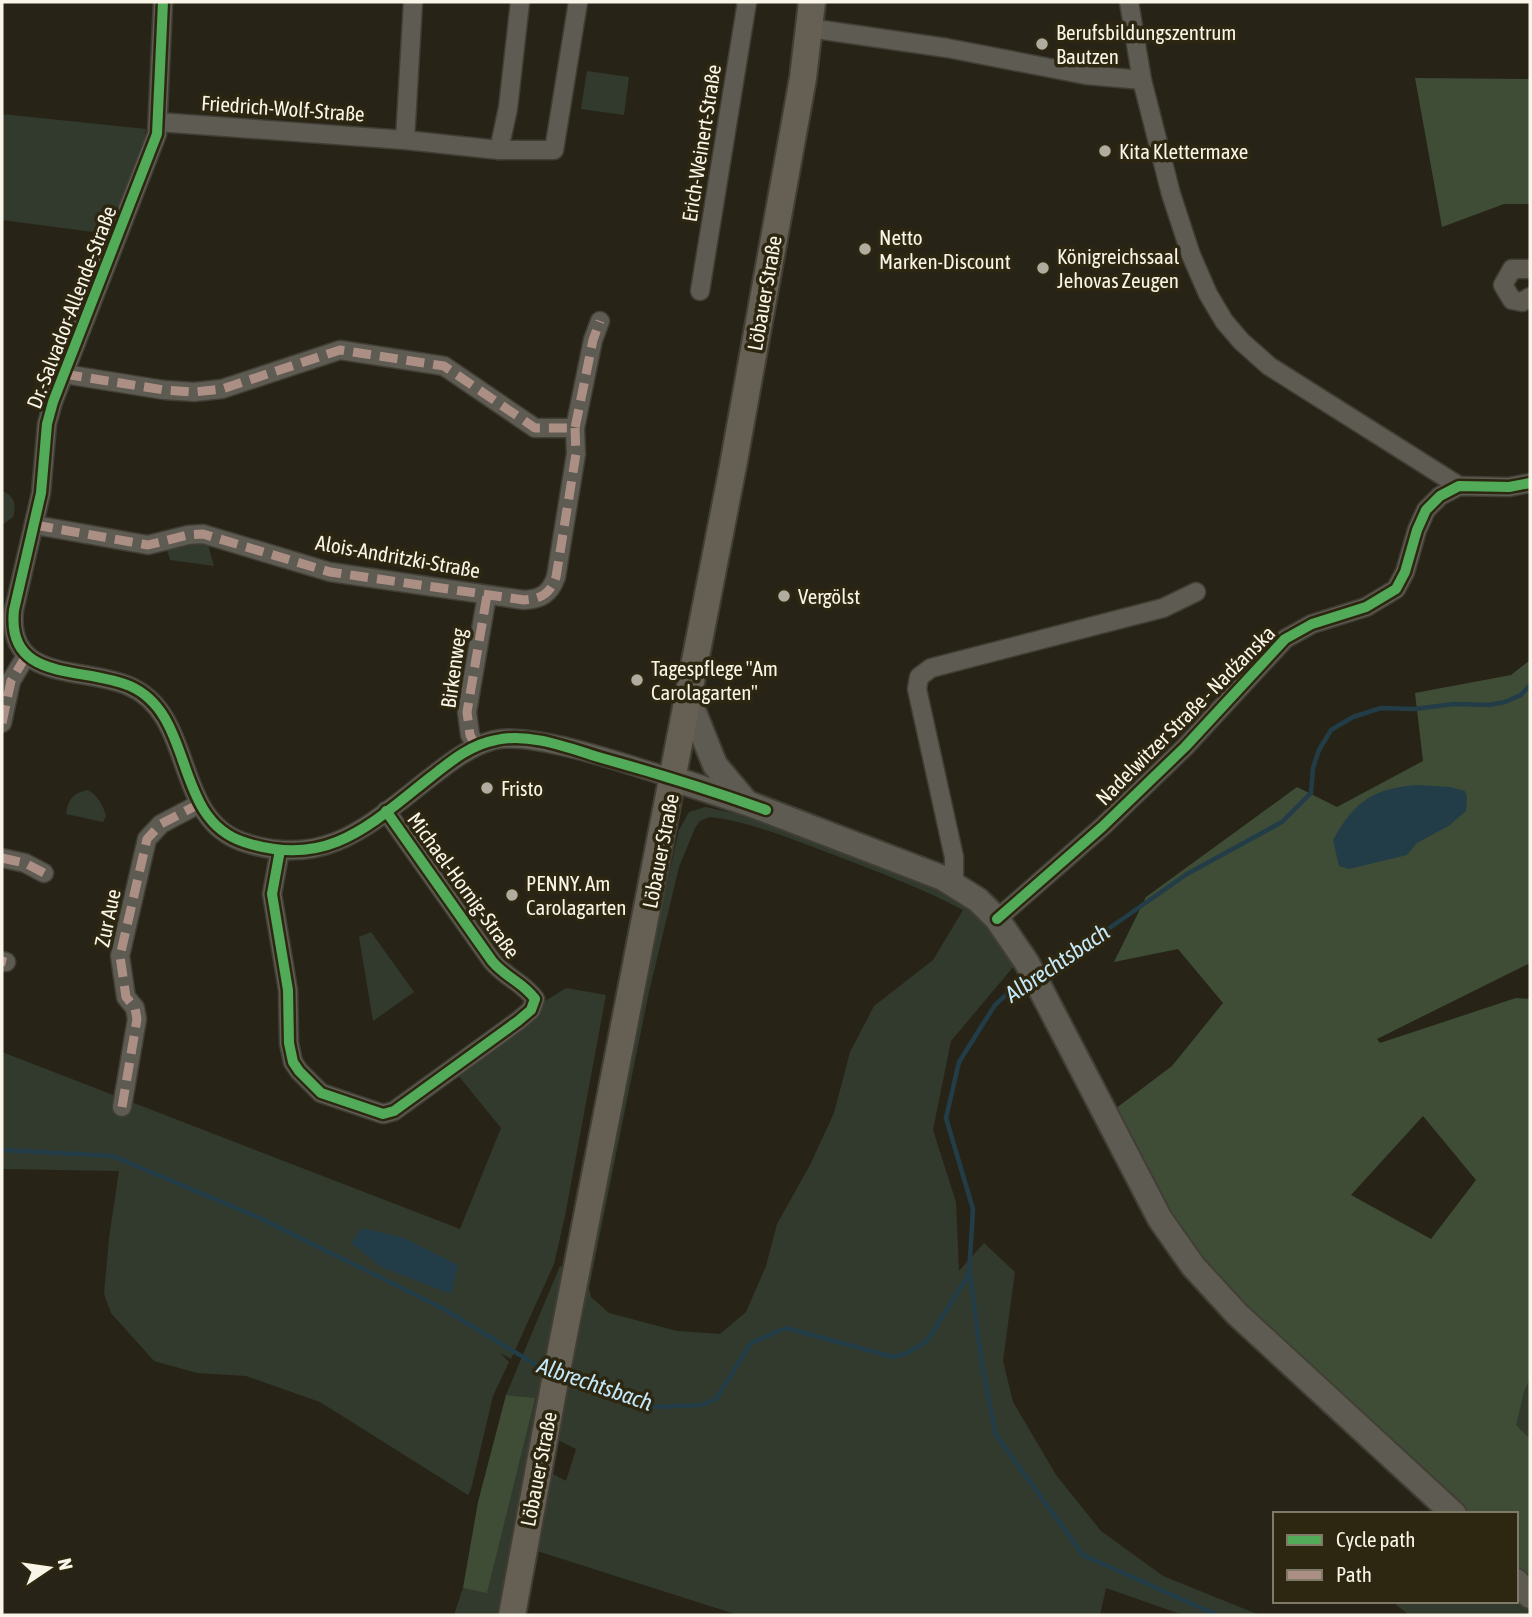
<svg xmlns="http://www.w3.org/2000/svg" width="1532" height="1617" viewBox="0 0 1532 1617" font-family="'Asap Condensed',sans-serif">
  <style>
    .green { fill: #323a2d; fill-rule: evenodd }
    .forest { fill: #3f4d37; fill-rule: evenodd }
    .water { fill: #223d47 }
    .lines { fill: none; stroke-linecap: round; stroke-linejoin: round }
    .stream { stroke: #223d47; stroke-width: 4.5 }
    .street-casing { stroke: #413f35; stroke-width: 21 }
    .secondary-casing { stroke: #413f35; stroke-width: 28 }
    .primary-casing { stroke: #413f35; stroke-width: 30 }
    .street { stroke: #5e5b52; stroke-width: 18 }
    .secondary { stroke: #5e5b52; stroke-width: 24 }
    .primary { stroke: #666054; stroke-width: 26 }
    .quiet { stroke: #ac8f84; stroke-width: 9; stroke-dasharray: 18 9; stroke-linecap: butt }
    .cycleway-casing { stroke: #2d2711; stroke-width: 15 }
    .cycleway { stroke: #51ab58; stroke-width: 10 }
    .poi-dot { fill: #b0ac9f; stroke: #2d2711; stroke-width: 2.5 }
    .labels { text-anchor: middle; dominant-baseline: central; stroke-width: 7; stroke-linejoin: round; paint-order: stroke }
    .poi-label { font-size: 21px; fill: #f9f5e8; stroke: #2d2711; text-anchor: start }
    .street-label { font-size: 21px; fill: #f9f5e8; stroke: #2d2711 }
    .water-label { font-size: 23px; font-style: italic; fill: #c5e9f9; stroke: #2d2711 }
  </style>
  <rect width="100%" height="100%" fill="#272417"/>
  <g class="green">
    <path d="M587,71L629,77L624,115L581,109Z"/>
    <path d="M2,114L146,129L143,148L111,226L101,233L2,220Z"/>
    <path d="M99,243L105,244L67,343L97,250L95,247Z"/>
    <path d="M2,491C14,495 17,505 13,517L2,525Z"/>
    <path d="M207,541L214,566L170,560L166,546Z"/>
    <path d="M88,790C98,796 103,805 106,816L103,822L66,814C68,799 73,793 88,790Z"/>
    <path d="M705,807L766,820L917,877L967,904L992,930L1014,966L951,1041L933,1130L956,1202L959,1271L984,1243L1015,1272L1003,1361L1013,1402L1056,1475L1101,1531L1163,1576L1257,1614L1256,1615H1183L1106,1588L1100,1615H738L534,1550L548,1471L566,1481L576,1449L556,1439L636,1020L679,830L689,812ZM710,817C752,822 794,840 834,855C878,872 922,888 963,910L933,960L874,1006L850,1052L834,1113L810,1165L777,1224L766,1266L746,1312L720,1334L677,1331L609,1313L591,1297L589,1288L649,992L679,867L695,828L700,821Z"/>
    <path d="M371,932L414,992L373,1021L359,937Z"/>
    <path d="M566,988L606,995L565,1216L554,1264L511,1359L500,1353L509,1362L493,1396L471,1489L468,1495L320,1402L246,1376L197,1373L154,1361L111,1313L104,1294L109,1238L119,1171L2,1169V1052L460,1229L501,1128L453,1069L531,1010Z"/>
    <path d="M560,1266L571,1268L502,1615H454L463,1588L487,1592L534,1398L506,1395Z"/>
    <path d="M1530,1379V1439L1515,1425L1524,1392Z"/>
    <path d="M1516,1589L1530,1605V1615H1409L1395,1604L1397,1601H1516Z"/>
  </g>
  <g class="forest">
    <path d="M1415,78L1530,79V204H1504L1442,227Z"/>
    <path d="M1530,660V963L1377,1039L1380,1043L1516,998L1530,999V1379L1524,1392L1516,1425L1530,1439V1582L1516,1566V1514H1467L1328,1391L1210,1279L1169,1223L1111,1112L1172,1066L1223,1003L1178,949L1114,962L1146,897L1297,787L1337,807L1423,761L1415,693L1511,675ZM1423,1116L1476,1180L1431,1239L1351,1195Z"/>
    <path d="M506,1395L535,1398L487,1593L463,1588L478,1502Z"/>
  </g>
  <g class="water">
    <path d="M1416,785L1450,787L1465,791L1467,797L1466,811L1450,825L1417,843L1407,855L1349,869L1339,866L1333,840C1355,801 1372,789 1416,785Z"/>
    <path d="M362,1228L404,1238L458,1265L451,1294L381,1267L351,1243Z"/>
  </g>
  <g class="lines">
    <g class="stream">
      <path d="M1040,973L1062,961L1187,874L1282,822L1311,793L1313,768L1319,750L1331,730L1353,717L1381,708L1414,709L1454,704L1489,705L1505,702L1521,695L1530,685"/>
      <path d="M2,1150L113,1156L262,1219L442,1308L548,1372"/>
      <path d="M970,1275L982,1365L996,1435L1083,1555L1217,1615"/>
      <path d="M566,1378L654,1407L702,1405L716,1399L751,1343L786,1328L893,1357L907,1353L927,1341L969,1274L973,1209L946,1118L959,1062L995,1005L1017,985L1026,980"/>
    </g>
    <defs>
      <g id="street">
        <path d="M163,2L157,134L53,402L47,424L41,493L14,610C6,683 83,666 129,686C196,715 172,818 243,842C326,870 370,824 431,777C450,762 471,746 494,740C533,731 633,766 674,779"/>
        <path d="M1129,2L1142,80L1171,194L1191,255L1208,294L1224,321L1241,341L1269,366L1459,486"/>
        <path d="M809,28L947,48L1086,75L1142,80"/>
        <path d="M158,122L405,140L499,150L508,108L520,2"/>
        <path d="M405,140L413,2"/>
        <path d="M499,150H554L578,2"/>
        <path d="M1530,269H1512L1503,285L1512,300L1522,302L1530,297"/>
        <path d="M700,291L747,2"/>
        <path d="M64,374L164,390L194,392L222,389L340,350L444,366L535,428H575L593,340L600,321"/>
        <path d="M35,525L148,545L188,535L203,534L330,572L524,600C541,599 550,594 556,577L576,454L575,428"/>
        <path d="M2,723L11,681L26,656"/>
        <path d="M476,746L470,735L467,712L487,595"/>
        <path d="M280,850L272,894L288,990L289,1043L293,1062L299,1071L321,1093L383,1114L394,1111L518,1021L531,1010L535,999C523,982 506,978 492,961L386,811"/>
        <path d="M2,858L25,863L44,873"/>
        <path d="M954,883V857L917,689L919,677L931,668L1163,608L1196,592"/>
        <path d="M997,919L1102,827L1185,747L1285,639L1312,624L1366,607L1396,589L1405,572L1417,530L1426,510L1440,496L1459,486L1509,487L1530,483"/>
        <path d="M2,961L6,962"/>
        <path d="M122,1107L137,1019L135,1008L126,997L120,956L147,839L161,824L199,804"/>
      </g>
      <g id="secondary">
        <path d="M689,700L715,765L746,802"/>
        <path d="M674,779L747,803L943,878L978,900L997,919L1027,963L1160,1219L1193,1266L1237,1314L1454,1514"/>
        <path d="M1516,1581L1530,1596"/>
      </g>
      <path id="primary" d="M512,1615L554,1386L733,466L803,78L812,2"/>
    </defs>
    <use href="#street" class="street-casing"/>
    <use href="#secondary" class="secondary-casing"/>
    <use href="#primary" class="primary-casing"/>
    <use href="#street" class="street"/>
    <use href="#secondary" class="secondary"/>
    <use href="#primary" class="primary"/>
    <g class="quiet">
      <path d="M64,374L164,390L194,392L222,389L340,350L444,366L535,428H575L593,340L600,321"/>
      <path d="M35,525L148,545L188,535L203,534L330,572L524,600C541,599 550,594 556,577L576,454L575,428"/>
      <path d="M2,723L11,681L26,656"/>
      <path d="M476,746L470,735L467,712L487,595"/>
      <path d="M2,858L25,863L44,873"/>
      <path d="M2,961L6,962"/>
      <path d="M122,1107L137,1019L135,1008L126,997L120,956L147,839L161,824L199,804"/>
    </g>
    <defs>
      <g id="cycleway">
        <path d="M163,2L157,134L53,402L47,424L41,493L14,610C6,683 83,666 130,686C196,715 172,819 244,842C328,870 371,824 432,776C451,761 472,744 496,740C531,732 571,749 605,759C659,774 713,791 766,810"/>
        <path d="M280,850L272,894L288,990L289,1043L293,1062L299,1071L321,1093L383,1114L394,1111L518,1021L531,1010L535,999C523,982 506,978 492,961L386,811"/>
        <path d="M997,919L1102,827L1185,747L1285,639L1312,624L1366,607L1396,589L1405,572L1417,530L1426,510L1440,496L1459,486L1509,487L1530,483"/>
      </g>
    </defs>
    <use href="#cycleway" class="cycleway-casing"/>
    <use href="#cycleway" class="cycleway"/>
  </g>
  <g class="poi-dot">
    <circle cx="1042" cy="44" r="7"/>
    <circle cx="1105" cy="151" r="7"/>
    <circle cx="865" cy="249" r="7"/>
    <circle cx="1043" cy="268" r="7"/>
    <circle cx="784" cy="596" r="7"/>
    <circle cx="637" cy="680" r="7"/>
    <circle cx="487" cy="788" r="7"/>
    <circle cx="512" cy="895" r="7"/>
  </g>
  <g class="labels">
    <g class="poi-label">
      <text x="1056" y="32">Berufsbildungszentrum<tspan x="1056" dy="24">Bautzen</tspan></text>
      <text x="1119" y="151">Kita Klettermaxe</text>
      <text x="879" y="237">Netto<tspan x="879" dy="24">Marken-Discount</tspan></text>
      <text x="1057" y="256">Königreichssaal<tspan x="1057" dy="24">Jehovas Zeugen</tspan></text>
      <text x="798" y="596">Vergölst</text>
      <text x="651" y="668">Tagespflege "Am<tspan x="651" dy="24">Carolagarten"</tspan></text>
      <text x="501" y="788">Fristo</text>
      <text x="526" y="883">PENNY. Am<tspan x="526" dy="24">Carolagarten</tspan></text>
    </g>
    <g class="street-label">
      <text transform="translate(283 108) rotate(4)">Friedrich-Wolf-Straße</text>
      <text transform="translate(701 143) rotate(-81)">Erich-Weinert-Straße</text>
      <text transform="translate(764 293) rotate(-80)">Löbauer Straße</text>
      <text transform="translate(71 307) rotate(-69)">Dr.-Salvador-Allende-Straße</text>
      <text transform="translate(398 556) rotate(10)">Alois-Andritzki-Straße</text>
      <text transform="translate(453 668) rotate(-82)">Birkenweg</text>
      <text transform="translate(1185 715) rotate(-45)">Nadelwitzer Straße - Nadźanska</text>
      <text transform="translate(660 851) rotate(-79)">Löbauer Straße</text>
      <text transform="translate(464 885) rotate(54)">Michael-Hornig-Straße</text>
      <text transform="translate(107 918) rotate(-78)">Zur Aue</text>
      <text transform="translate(538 1469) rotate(-79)">Löbauer Straße</text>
    </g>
    <g class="water-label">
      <text transform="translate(1057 963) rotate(-34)">Albrechtsbach</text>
      <text transform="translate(595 1384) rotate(19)">Albrechtsbach</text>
    </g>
  </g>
  <rect width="1532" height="1617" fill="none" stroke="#f9f5e8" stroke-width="7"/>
  <rect x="1273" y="1512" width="245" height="91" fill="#2d2711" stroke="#7f7967" stroke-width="2"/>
  <rect x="1287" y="1535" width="35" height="10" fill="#51ab58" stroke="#7f7967" stroke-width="2"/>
  <text x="1336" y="1547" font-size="21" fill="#f9f5e8">Cycle path</text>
  <rect x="1287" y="1570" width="35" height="10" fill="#ac8f84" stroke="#7f7967" stroke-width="2"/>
  <text x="1336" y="1582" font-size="21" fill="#f9f5e8">Path</text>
  <g transform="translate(49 1568) rotate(77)" stroke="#2d2711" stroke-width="5" paint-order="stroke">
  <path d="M0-5L12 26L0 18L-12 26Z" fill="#f9f5e8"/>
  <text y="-10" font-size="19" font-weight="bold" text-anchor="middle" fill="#f9f5e8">N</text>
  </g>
</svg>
